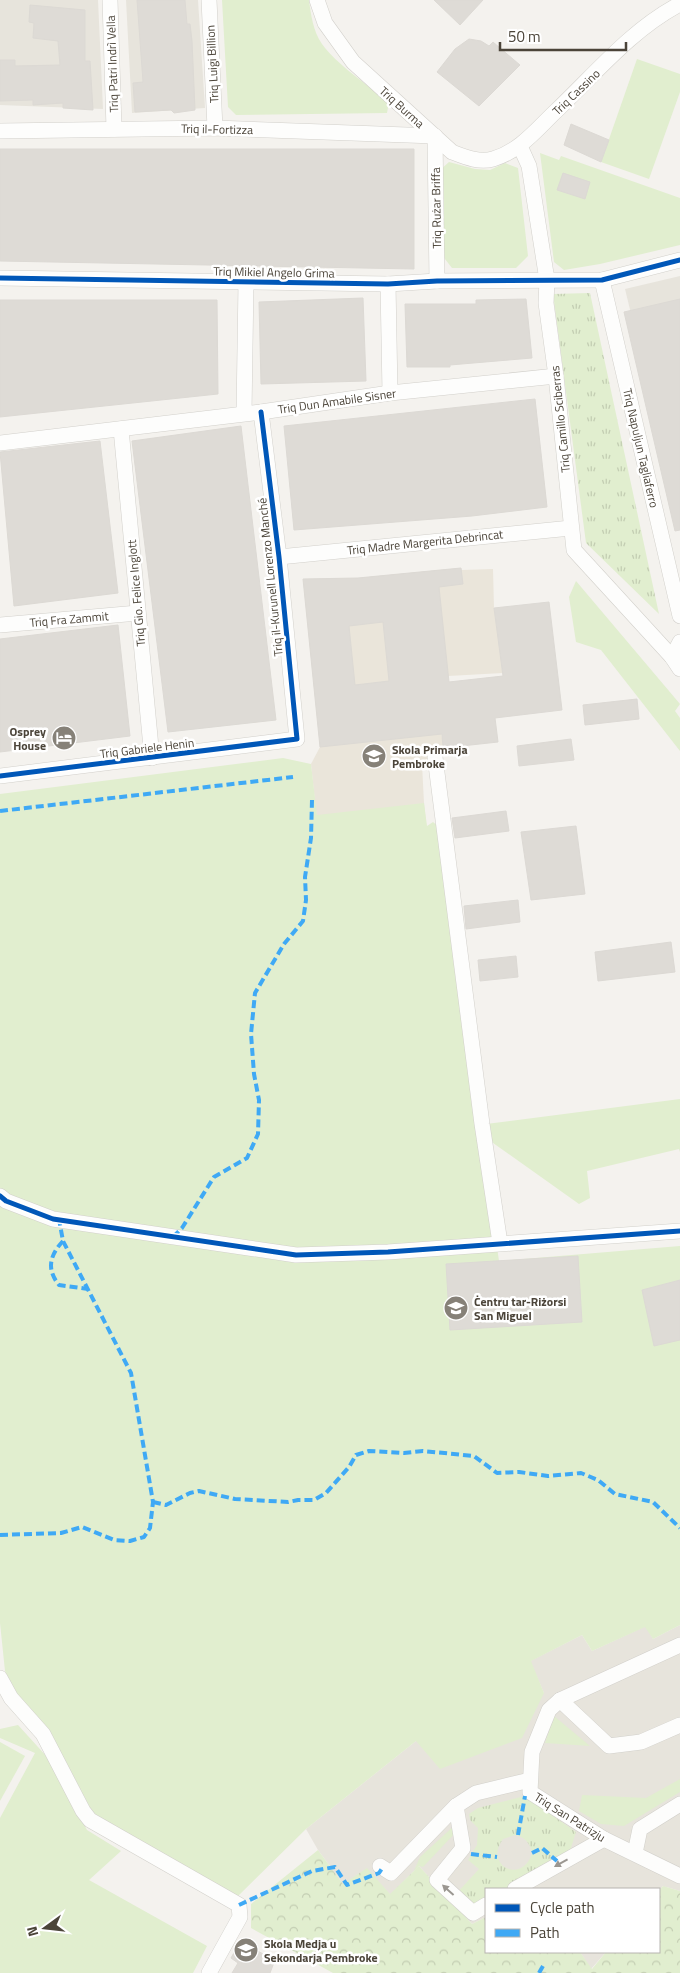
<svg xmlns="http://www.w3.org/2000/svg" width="680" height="1973" viewBox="0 0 680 1973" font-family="'Titillium Web',sans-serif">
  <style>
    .residential { fill: #e7e4dc }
    .education { fill: #eae5da }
    .grass { fill: #e1eecf }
    .forest { fill: url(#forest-crowns) }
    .park { fill: url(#park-tufts); fill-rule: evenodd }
    .building { fill: #dedbd6; stroke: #dcd9d4; fill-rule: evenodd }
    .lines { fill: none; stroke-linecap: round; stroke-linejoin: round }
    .street-casing { stroke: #d2d0cb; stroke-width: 16 }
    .street { stroke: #fdfdfc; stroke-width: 15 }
    .quiet { stroke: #3fa9f5; stroke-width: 4; stroke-dasharray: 8 4; stroke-linecap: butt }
    .cycleway-casing { stroke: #fff; stroke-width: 8 }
    .cycleway { stroke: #0057b8; stroke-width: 5 }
    .oneway { fill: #9b9791 }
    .labels { text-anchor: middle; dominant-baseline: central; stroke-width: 5; stroke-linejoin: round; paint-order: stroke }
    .street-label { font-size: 12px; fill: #4b4439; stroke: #fff }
    .poi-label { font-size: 12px; font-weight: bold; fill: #4b4439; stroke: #fff; text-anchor: start }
  </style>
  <defs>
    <pattern id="forest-crowns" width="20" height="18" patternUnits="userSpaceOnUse" patternTransform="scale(1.25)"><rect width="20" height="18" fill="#e1eecf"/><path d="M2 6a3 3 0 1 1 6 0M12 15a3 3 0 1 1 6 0" fill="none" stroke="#c3cdb2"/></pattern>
    <pattern id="park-tufts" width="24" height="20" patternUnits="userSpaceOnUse" patternTransform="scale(1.25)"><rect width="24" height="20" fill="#e1eecf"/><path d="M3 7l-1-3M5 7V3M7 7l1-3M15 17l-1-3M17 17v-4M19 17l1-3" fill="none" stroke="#c3cdb2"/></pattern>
  </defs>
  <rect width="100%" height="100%" fill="#f4f2ee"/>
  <g class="residential">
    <path d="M0,0H98L103,109L0,105Z"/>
    <path d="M126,0H198L205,108L132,113Z"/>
    <path d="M680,276V515L625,289Z"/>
    <path d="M680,1625V1891L663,1886L659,1891V1889H486V1917L472,1924L419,1866L390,1895L343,1884L318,1850L306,1829L416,1741L544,1693L530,1661L582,1635L592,1651L646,1626L653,1639Z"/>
    <path d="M580,1952H606L591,1969Z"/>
  </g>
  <path class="education" d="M460,568L462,570L493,569L494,608L503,673L448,676L441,728L443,748L422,764L424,803L438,938L331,950L311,764L320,747L303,579L358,578Z"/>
  <g class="grass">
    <path d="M222,0H309C311,15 313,31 322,44C335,63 370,87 389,102L387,113L236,115L228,107Z"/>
    <path d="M637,59L680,74V92L649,179L601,162Z"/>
    <path d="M540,153L559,160L561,156L680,198V245L600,264L564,270L554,262Z"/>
    <path d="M449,162L475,169L490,170L505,163L518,168L528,256L516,268H452L441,254L440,170Z"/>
    <path d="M576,581L680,704L675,711L680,718V751L601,650L576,642L569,597Z"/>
    <path d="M283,758L311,764L317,815L424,803L427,826L433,822L439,827L453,940L499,1261L680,1246V1625L653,1639L645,1627L592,1651L582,1635L531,1661L544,1693L522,1738L440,1769L416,1741L306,1829L236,1898L97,1821L56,1743L15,1696L5,1671L0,1623V794Z"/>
    <path d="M680,1099V1152L679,1149L587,1171L590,1198L579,1204L486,1138V1124Z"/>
    <path d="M554,1716L590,1746L545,1743Z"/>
    <path d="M18,1725L48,1758L87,1830L121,1851L89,1880L207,1946L193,1973H0V1818L35,1753L0,1738V1729Z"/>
    <path d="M0,1742L25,1756L0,1801Z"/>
    <path d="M680,1779V1792L624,1826L601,1824L579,1811L582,1795L646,1798Z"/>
    <path d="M455,1825L457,1831L423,1867L419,1866L414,1871L420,1857Z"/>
  </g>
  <path class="forest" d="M318,1850L343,1884L367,1868L390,1894L419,1866L472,1924L486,1917V1952H580L592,1969L606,1952H659V1891L663,1886L680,1891V1973H333L251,1928V1904Z"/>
  <g class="park">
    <path d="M590,293L659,614L586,543L553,294Z"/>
    <path d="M525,1796L576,1832L569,1854L508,1889H486V1902L472,1907L456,1894L479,1869L468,1860L477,1845L478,1828L470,1820L469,1814L478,1808ZM515,1835C525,1837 530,1843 532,1853C523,1885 483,1866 503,1839Z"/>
  </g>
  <g class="building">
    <path d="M137,0H185L187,24H190L192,41L195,110L174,113L171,110L135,112L133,83L143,82Z"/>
    <path d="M434,0H483L460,25Z"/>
    <path d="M30,5L85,10V61H90L93,110L63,108V103L33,105V100L0,101V60H15V66L60,65L58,41L33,38L34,23L29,22Z"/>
    <path d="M469,39L481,41L489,46L493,42L520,65L479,106L437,72L455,49Z"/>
    <path d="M571,124L609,140L601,162L564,145Z"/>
    <path d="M0,149H414V269L0,261Z"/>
    <path d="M563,173L590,182L585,199L557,190Z"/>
    <path d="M363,298L366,381L261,384L259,302Z"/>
    <path d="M526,299L532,358L450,365V367H407L405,304H476V300Z"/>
    <path d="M680,299V530L675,531L624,312Z"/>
    <path d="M0,300H217L218,394L0,417Z"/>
    <path d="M535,399L547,507L472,516L294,530L284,426Z"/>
    <path d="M241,426L276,720L168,732L132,441Z"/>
    <path d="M100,441L118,593L14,606L0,452Z"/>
    <path d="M461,568L463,584L439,587L449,682L503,676L494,608L549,602L562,710L495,718L498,742L443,748L442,734L320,747L303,579L358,578ZM383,622L389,681L355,685L349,626Z"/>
    <path d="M118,625L130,736L0,752V639Z"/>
    <path d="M637,699L639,719L585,725L583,705Z"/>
    <path d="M571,739L574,760L519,766L517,746Z"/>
    <path d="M506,811L509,831L455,838L452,818Z"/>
    <path d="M576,826L585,894L531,900L521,832Z"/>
    <path d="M518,900L520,922L466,929L464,906Z"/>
    <path d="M671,942L675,972L598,981L595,952Z"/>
    <path d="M516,956L518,977L480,981L478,960Z"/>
    <path d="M578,1256L582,1322L450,1330L446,1264Z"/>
    <path d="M680,1280V1340L654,1346L642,1290Z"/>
    <path d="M240,1942L275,1960L270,1973H232L238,1963L231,1958Z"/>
  </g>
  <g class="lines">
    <defs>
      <g id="street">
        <path d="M110,0L114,129"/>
        <path d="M209,0L215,128"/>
        <path d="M317,0L325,23L353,62L452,152C465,157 479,163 493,159C520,151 537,129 556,111C595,74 632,29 680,4"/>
        <path d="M0,131L215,128L435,136L437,281"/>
        <path d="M520,146L529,166L547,280L546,303L556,376L574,550L672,657L680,669"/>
        <path d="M0,278L388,284L437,281L602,280L680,260"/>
        <path d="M602,280L680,616"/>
        <path d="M388,284L390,393"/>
        <path d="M244,413L246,282"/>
        <path d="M121,429L152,758"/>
        <path d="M0,443L261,412L390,393L556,376"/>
        <path d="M279,557L571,528"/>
        <path d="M0,625L138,613"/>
        <path d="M672,657L680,642"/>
        <path d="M435,757L482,1124L500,1243"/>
        <path d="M0,776L297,739L279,557L261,412"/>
        <path d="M0,1196L6,1201L53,1219L296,1255L388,1252L680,1231"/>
        <path d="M680,1645L560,1700L549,1710L532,1752L530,1792L604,1839L680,1876"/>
        <path d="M0,1678L11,1698L43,1734L83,1811L90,1820L239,1905L240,1917L209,1973"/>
        <path d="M560,1700L609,1746L641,1742L680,1725"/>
        <path d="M456,1806L463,1848L437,1880L473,1913L486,1905"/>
        <path d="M635,1853L640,1829L680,1804"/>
        <path d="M380,1866L391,1873L456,1806L476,1793L530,1780"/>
        <path d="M515,1889L604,1839"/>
      </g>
    </defs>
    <use href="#street" class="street-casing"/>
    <use href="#street" class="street"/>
    <g class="quiet">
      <path d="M0,811L293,777"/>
      <path d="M173,1237L182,1228L214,1177L247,1158L258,1134L259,1100L254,1074L251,1034L255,993L284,944L303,921L306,900L305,877L311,838L312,800"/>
      <path d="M63,1241C50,1255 46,1269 59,1285L88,1289"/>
      <path d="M153,1502L166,1505L190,1493L199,1491L235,1499L288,1502L298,1500H314L326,1493L349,1467L356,1455L369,1451L404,1453L423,1451L474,1456L497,1473L519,1472L548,1476L581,1473L598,1480L615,1494L653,1502L680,1528"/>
      <path d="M0,1535L61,1533L82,1527L114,1540L130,1541L144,1537L150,1528L153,1502L131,1373L63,1241L59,1219"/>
      <path d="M518,1835L525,1796"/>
      <path d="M532,1853L542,1848L557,1861"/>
      <path d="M471,1854L497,1857"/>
      <path d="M239,1905L312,1871L335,1867L347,1885L379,1873L383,1867"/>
      <path d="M539,1973L543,1966"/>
    </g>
    <defs>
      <g id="cycleway">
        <path d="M0,278L388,284L437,281L602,280L680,260"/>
        <path d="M0,776L297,739L279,557L261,412"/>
        <path d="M0,1196L6,1201L53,1219L296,1255L388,1252L680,1231"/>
      </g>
    </defs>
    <use href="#cycleway" class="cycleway-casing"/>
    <use href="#cycleway" class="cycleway"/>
  </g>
  <defs><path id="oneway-solid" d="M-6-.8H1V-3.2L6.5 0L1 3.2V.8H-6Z" transform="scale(1.25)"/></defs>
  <g class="oneway">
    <use href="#oneway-solid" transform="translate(561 1863) rotate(151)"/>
    <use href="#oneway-solid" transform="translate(448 1890) rotate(-138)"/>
  </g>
  <defs>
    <symbol id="hotel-disc" viewBox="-11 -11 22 22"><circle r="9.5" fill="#868178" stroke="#fff"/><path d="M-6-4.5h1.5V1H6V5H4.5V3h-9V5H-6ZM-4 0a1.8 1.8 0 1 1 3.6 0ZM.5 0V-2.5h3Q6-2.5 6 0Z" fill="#fff"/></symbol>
    <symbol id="school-disc" viewBox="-11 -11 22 22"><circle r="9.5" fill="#868178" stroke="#fff"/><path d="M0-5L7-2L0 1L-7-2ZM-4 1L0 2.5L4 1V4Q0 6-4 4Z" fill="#fff"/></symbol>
  </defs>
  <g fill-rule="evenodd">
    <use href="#hotel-disc" x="50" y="724" width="28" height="28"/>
    <use href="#school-disc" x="360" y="742" width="28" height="28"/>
    <use href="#school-disc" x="442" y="1294" width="28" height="28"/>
    <use href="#school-disc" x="232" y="1936" width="28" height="28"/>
  </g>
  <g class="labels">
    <g class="street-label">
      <text transform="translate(112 64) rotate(-92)">Triq Patri Indrì Vella</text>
      <text transform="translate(212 64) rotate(-93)">Triq Luigi Billion</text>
      <text transform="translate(576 92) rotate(-44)">Triq Cassino</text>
      <text transform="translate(402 107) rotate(42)">Triq Burma</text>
      <text transform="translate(217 129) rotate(1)">Triq il-Fortizza</text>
      <text transform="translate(436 208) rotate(-91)">Triq Rużar Briffa</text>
      <text transform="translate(274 272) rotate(1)">Triq Mikiel Angelo Grima</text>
      <text transform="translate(337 401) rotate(-8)">Triq Dun Amabile Sisner</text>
      <text transform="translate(560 419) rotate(-96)">Triq Camillo Sciberras</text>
      <text transform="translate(641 448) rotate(77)">Triq Napuljun Tagliaferro</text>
      <text transform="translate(425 542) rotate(-6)">Triq Madre Margerita Debrincat</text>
      <text transform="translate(270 577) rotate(-96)">Triq il-Kurunell Lorenzo Manché</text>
      <text transform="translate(136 593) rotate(-95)">Triq Gio. Felice Inglott</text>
      <text transform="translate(69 619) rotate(-5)">Triq Fra Zammit</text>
      <text transform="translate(147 748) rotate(-7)">Triq Gabriele Henin</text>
      <text transform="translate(570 1817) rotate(32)">Triq San Patrizju</text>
    </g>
    <g class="poi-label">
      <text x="46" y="731" text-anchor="end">Osprey<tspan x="46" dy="14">House</tspan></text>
      <text x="392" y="749">Skola Primarja<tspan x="392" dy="14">Pembroke</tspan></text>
      <text x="474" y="1301">Ċentru tar-Riżorsi<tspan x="474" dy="14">San Miguel</tspan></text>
      <text x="264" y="1943">Skola Medja u<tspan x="264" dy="14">Sekondarja Pembroke</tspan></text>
    </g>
  </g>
  <rect x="485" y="1888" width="175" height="65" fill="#ffffff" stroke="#b7b4b0"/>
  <rect x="495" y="1904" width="25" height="8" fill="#0057b8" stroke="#b7b4b0"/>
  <text x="530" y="1913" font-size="15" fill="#4b4439">Cycle path</text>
  <rect x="495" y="1929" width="25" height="8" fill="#3fa9f5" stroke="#b7b4b0"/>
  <text x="530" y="1938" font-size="15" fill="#4b4439">Path</text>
  <g transform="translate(45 1928) rotate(255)" stroke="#ffffff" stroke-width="4" paint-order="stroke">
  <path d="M0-4L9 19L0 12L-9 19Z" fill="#4b4439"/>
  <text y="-8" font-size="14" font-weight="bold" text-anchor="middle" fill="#4b4439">N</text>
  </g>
  <path d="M500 42v8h126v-8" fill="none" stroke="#4b4439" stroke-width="2.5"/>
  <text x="508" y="42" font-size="15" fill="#4b4439" stroke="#ffffff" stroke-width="4" paint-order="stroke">50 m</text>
</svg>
